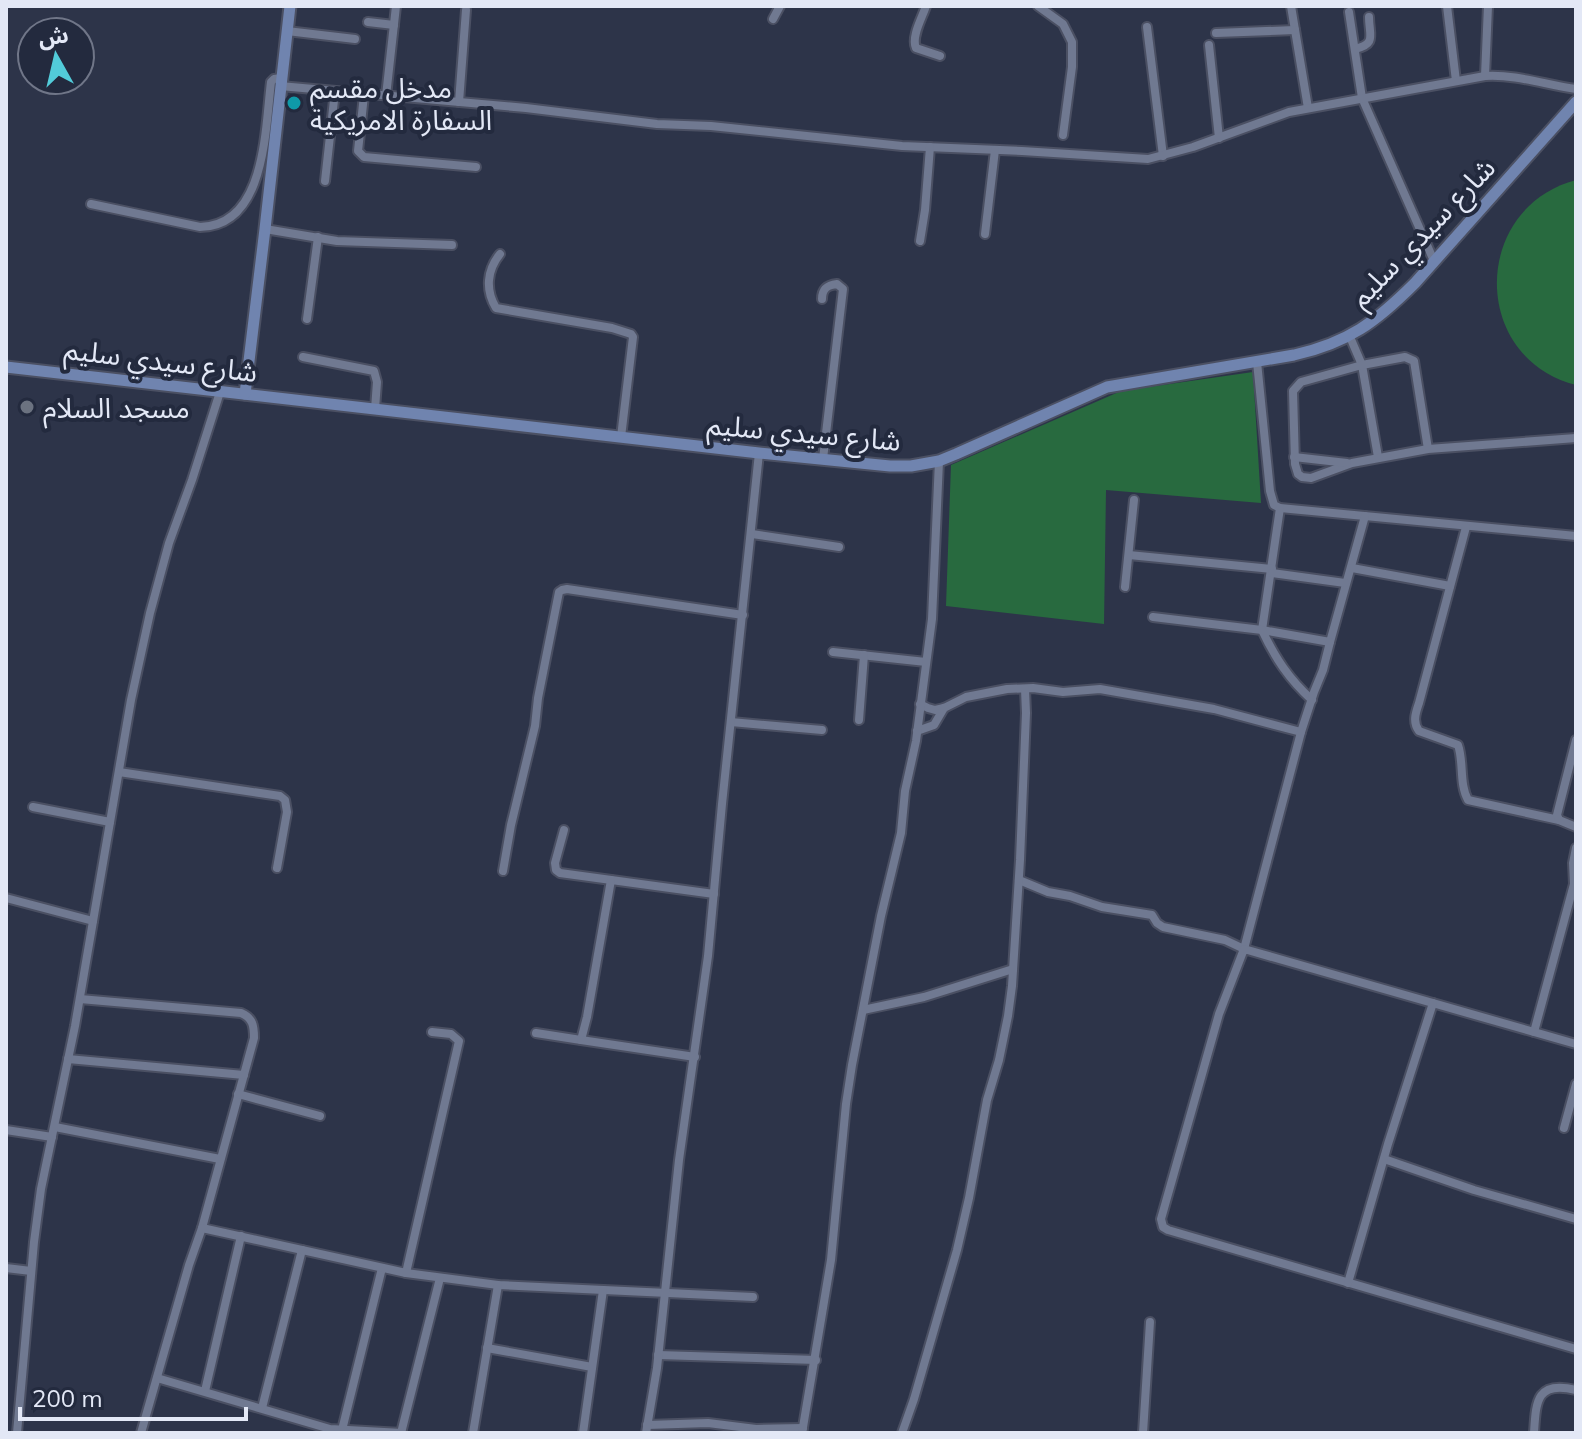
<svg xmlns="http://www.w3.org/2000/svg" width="1582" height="1439" viewBox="0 0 1582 1439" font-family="Mulish,'Noto Sans Arabic',sans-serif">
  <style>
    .green { fill: #286a3f }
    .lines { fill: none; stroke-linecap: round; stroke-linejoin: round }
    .street-casing { stroke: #4b5063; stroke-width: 12 }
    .secondary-casing { stroke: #4b5063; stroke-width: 15 }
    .street { stroke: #707991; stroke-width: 8 }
    .secondary { stroke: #7084af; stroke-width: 11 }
    .culture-dot { fill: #0f9aa8; stroke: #232a3e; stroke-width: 3 }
    .worship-dot { fill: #6b7280; stroke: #232a3e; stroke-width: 3 }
    .labels { text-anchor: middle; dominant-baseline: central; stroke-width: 8; stroke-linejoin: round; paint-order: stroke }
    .poi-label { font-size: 28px; fill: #e3e8f6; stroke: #232a3e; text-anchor: start }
    .street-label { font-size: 28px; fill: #e3e8f6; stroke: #232a3e }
  </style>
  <rect width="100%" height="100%" fill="#2d3449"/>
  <g class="green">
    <path d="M1576,180V385C1470,358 1471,208 1576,180Z"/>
    <path d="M1253,372L1261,503L1106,490L1104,624L946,606L951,465L1121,391Z"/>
  </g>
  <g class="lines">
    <defs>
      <g id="street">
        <path d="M926,6C922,18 911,37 916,48L940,56"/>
        <path d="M1038,6L1063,24L1072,42V67L1063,135"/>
        <path d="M1291,6L1308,108"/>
        <path d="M1447,6L1456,81"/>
        <path d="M1349,12L1362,98L1434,261"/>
        <path d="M773,19L780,6"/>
        <path d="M368,22L394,25"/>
        <path d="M1147,27L1163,156"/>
        <path d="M287,31L355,39"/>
        <path d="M1216,33L1295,30"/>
        <path d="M1209,45L1219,138"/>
        <path d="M1355,49C1377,44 1369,35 1369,17"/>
        <path d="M1485,76L1488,6"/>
        <path d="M280,86L526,108L657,124L711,126L902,146L1022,151L1148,159L1193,147L1289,112L1485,76C1516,74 1546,85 1576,89"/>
        <path d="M364,95L358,151L364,157L476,167"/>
        <path d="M386,96L396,6"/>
        <path d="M459,102L466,10"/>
        <path d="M325,181L335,91"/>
        <path d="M91,204L200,227C266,226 265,129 271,82L274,79L281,78"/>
        <path d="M265,229L337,241L452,245"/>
        <path d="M985,234L995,150"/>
        <path d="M920,241L925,210L930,147"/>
        <path d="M500,254C487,270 485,290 496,308L612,328L631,334L633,337L621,437"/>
        <path d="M822,299C822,288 828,285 837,284L843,289L823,459"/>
        <path d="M307,319L318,237"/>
        <path d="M1350,337L1362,365L1378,457"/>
        <path d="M303,357L374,371L377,382L375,409"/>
        <path d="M1257,362L1270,491L1274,505L1280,508L1576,536"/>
        <path d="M1428,449L1414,361L1405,357L1362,365L1301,382L1293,391L1295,464L1298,474L1302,477L1311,478L1352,463L1428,449L1576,438"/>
        <path d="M1294,457L1347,463"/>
        <path d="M1280,508L1262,630L1330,642L1365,516"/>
        <path d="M1466,527L1419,703C1416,712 1412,722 1419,731L1458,745C1464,762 1459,784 1468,800L1559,820"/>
        <path d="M752,534L839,547"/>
        <path d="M1129,555L1272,569"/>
        <path d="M1352,568L1450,586"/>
        <path d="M1272,573L1345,583"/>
        <path d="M1125,587L1134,500"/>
        <path d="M1153,617L1262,630C1275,658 1289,679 1312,700"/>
        <path d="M833,652L926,662"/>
        <path d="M920,704L928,708L935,710L944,708L966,697L1007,689L1033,688L1063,692L1100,689L1214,709L1301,732"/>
        <path d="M859,720L864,655"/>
        <path d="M731,722L822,730"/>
        <path d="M917,731L934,725L944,708"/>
        <path d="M1576,740L1557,815L1559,820L1576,827"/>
        <path d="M119,772L280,796L285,800L287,812L277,868"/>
        <path d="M33,807L110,822"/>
        <path d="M564,830L555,863L556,870L560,873L714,894"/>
        <path d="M503,871L511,825L535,726L538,698L559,592L562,590L567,589L743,615"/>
        <path d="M1019,880L1048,892L1070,896L1102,907L1152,915L1157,923L1163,927L1225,940L1244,949L1301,732L1314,692L1323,670L1330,642"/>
        <path d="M6,898L93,921"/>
        <path d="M80,999L241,1013C253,1018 254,1026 254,1038L202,1228"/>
        <path d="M863,1010L924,997L1013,969"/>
        <path d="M1534,1032L1574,884L1573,863L1576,848"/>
        <path d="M536,1033L581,1040L587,1017L611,880"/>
        <path d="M581,1040L695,1057"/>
        <path d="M1576,1044L1244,949L1219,1014L1161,1219L1163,1227L1168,1230L1576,1349"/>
        <path d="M68,1059L244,1075"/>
        <path d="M238,1094L320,1116"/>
        <path d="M55,1127L220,1159"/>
        <path d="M1564,1128L1576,1084"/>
        <path d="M6,1130L52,1137"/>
        <path d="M1384,1159L1474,1190L1576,1219"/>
        <path d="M6,1268L31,1271"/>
        <path d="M406,1273L459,1041L451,1034L432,1032"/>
        <path d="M1348,1283L1388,1144L1433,1003"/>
        <path d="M487,1348L592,1367"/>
        <path d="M658,1355L816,1360"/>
        <path d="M157,1378L330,1429L402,1433"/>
        <path d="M205,1391L241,1236"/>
        <path d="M262,1408L302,1250"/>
        <path d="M647,1425L708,1423L756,1429L803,1428"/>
        <path d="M342,1430L382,1268"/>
        <path d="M17,1433L34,1242L41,1189L75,1026L131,700L150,613L169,543L192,480L220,392"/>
        <path d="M141,1433L189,1265L202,1228L406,1273L498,1285L753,1297"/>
        <path d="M401,1433L440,1278"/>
        <path d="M473,1433L498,1285"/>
        <path d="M583,1433L603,1290"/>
        <path d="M646,1433L657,1368L679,1160L708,956L722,804L759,453"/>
        <path d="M802,1433L831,1260L846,1104L852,1065L881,916L901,833L905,791L916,741L932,619L939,461"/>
        <path d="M902,1433L914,1399L957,1250L969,1198L987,1100L999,1060L1008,1016L1012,986L1020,860L1026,713L1025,689"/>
        <path d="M1143,1433L1150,1322"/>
        <path d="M1534,1433C1536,1402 1536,1380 1576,1390"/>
      </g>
      <g id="secondary">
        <path d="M6,367L759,453L890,466H911L939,461L956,454L1107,387L1294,355C1348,343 1376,322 1415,283L1576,102"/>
        <path d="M245,394L265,229L290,6"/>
      </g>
    </defs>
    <use href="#street" class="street-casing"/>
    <use href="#secondary" class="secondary-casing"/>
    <use href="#street" class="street"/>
    <use href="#secondary" class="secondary"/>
  </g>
  <circle class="culture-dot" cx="294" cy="103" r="8"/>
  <circle class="worship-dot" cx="27" cy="407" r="8"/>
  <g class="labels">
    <g class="poi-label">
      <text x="310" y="87">مدخل مقسم<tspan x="310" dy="32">السفارة الامريكية</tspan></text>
      <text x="43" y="407">مسجد السلام</text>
    </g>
    <g class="street-label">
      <text transform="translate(1422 232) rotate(-46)">شارع سيدي سليم</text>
      <text transform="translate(161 360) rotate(7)">شارع سيدي سليم</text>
      <text transform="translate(804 432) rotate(5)">شارع سيدي سليم</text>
    </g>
  </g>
  <rect width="1582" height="1439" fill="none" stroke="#e3e8f6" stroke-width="16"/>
  <g transform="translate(56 56) rotate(352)"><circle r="38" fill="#232a3e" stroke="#707688" stroke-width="2"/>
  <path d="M0-6L14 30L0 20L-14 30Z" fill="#52cbd9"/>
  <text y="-12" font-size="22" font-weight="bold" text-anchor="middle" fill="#e3e8f6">ش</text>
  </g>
  <path d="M20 1407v12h226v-12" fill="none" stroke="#e3e8f6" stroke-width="4"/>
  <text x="32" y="1407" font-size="24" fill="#e3e8f6" stroke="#232a3e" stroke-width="6" paint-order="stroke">200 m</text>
</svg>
